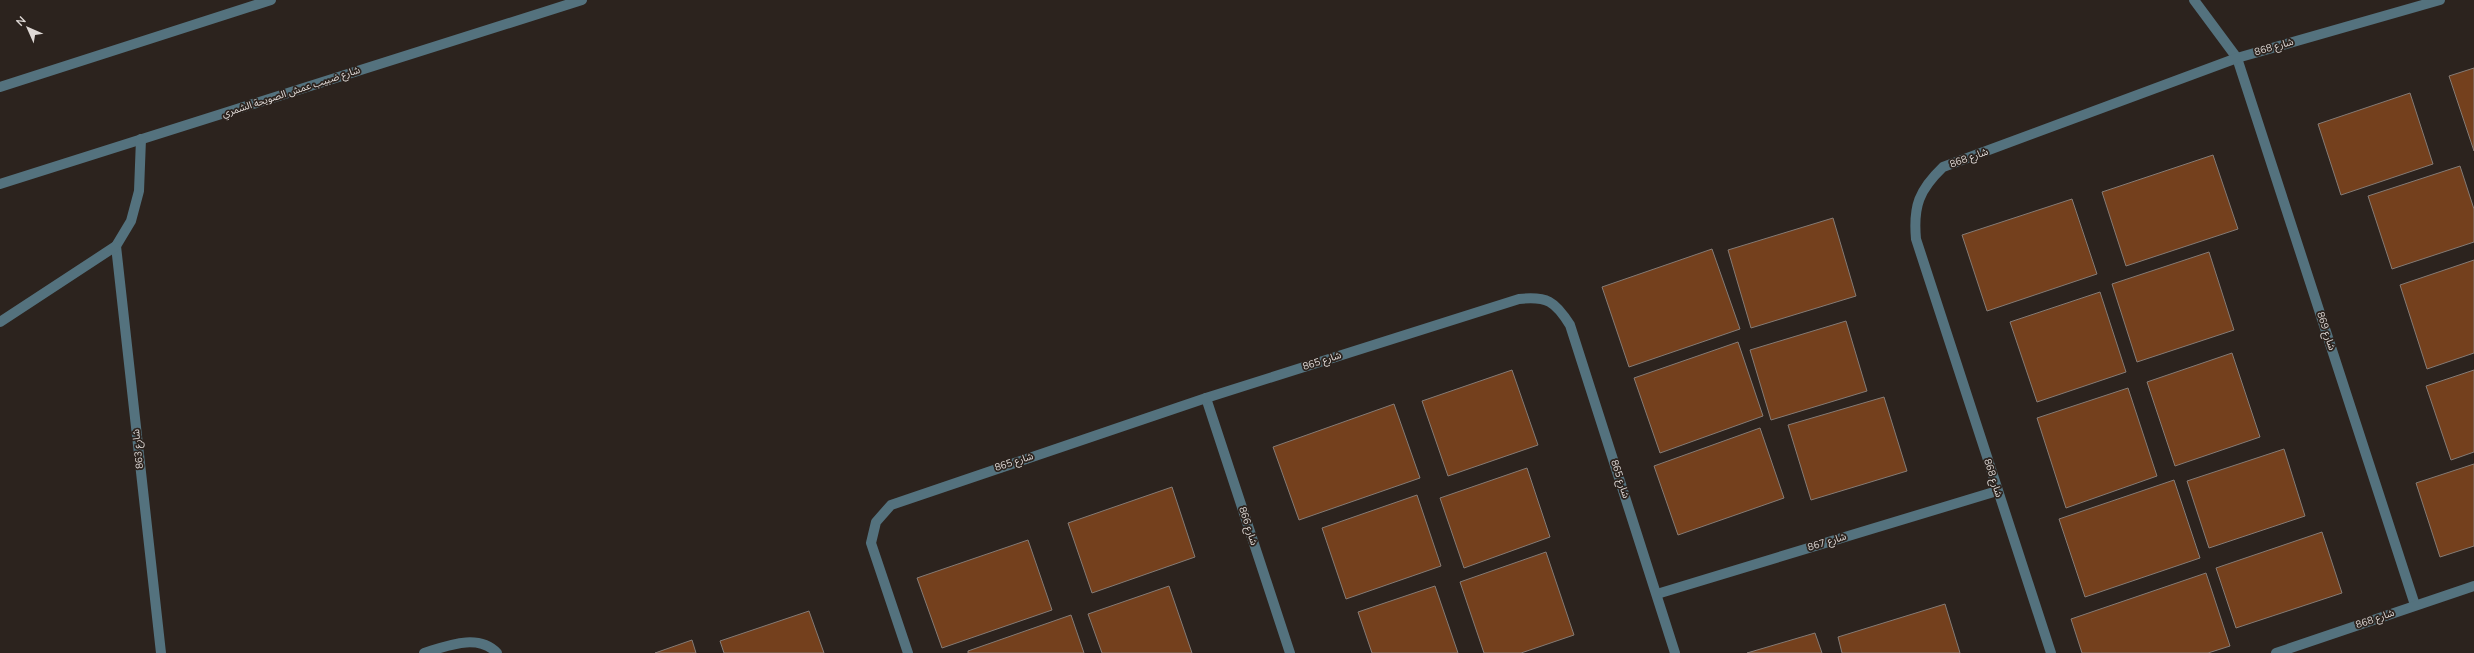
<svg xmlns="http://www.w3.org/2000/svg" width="2474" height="653" viewBox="0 0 2474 653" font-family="'Nunito Sans','Noto Sans Arabic',sans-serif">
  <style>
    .building { fill: #74401d; stroke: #857b75 }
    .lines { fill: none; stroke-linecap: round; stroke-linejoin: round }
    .minor { stroke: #54727e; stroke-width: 10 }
    .labels { text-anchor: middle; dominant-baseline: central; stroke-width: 3.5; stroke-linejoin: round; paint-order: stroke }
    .street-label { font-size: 10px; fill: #dfd9d6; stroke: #2c231e }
  </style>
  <rect width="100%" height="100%" fill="#2c231e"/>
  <g class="building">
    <path d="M2474,68V151L2449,76Z"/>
    <path d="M2410,93L2433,164L2341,195L2318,124Z"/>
    <path d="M2213,155L2238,229L2126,266L2102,192Z"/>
    <path d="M2460,166L2474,209V242L2392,269L2368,196Z"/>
    <path d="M2072,199L2097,274L1987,311L1962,235Z"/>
    <path d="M1833,218L1856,296L1751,328L1728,250Z"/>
    <path d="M1712,249L1740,329L1629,367L1602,287Z"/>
    <path d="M2209,252L2234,330L2137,362L2112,284Z"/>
    <path d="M2474,260V353L2427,369L2400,285Z"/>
    <path d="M2100,292L2126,372L2037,402L2010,322Z"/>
    <path d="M1846,321L1867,391L1771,420L1750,350Z"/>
    <path d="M1738,342L1763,416L1660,453L1634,378Z"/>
    <path d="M2232,353L2260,437L2175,466L2147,382Z"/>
    <path d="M1512,370L1538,445L1448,476L1422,401Z"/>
    <path d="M2474,370V452L2451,460L2426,386Z"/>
    <path d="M2128,388L2157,476L2066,508L2037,418Z"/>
    <path d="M1884,397L1907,471L1811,500L1788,425Z"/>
    <path d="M1394,404L1420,478L1299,520L1273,447Z"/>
    <path d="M1760,428L1784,498L1678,535L1654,466Z"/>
    <path d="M2284,449L2305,516L2209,548L2187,481Z"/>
    <path d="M2474,464V546L2440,557L2416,483Z"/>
    <path d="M1527,468L1550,537L1464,568L1440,498Z"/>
    <path d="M2174,480L2200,558L2085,597L2059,519Z"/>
    <path d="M1172,487L1195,557L1092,593L1068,523Z"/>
    <path d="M1417,495L1441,566L1346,599L1322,528Z"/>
    <path d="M2322,532L2342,593L2236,628L2216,568Z"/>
    <path d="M1028,540L1052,610L942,648L917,578Z"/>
    <path d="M1546,552L1574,635L1521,653H1484L1460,582Z"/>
    <path d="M2206,573L2230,646L2208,653H2082L2071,619Z"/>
    <path d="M1169,586L1192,653H1102L1088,614Z"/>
    <path d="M1435,586L1458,653H1372L1358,612Z"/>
    <path d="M1945,604L1960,653H1842L1838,637Z"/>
    <path d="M809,611L824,653H724L720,641Z"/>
    <path d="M1071,615L1084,653H968V651Z"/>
    <path d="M1815,633L1822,653H1747Z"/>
    <path d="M692,640L696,653H655Z"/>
  </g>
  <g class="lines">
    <g class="minor">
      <path d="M2194,0L2237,58L2415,605"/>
      <path d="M0,87L271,0"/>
      <path d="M0,184L582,0"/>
      <path d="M116,246L161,653"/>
      <path d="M0,322L116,246L131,221L139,191L141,139"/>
      <path d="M1206,398L1290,653"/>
      <path d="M1657,594L1997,491"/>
      <path d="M424,653C447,646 478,633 497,653"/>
      <path d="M908,653L871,543L876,522L891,505L1206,398L1519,299C1547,296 1555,301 1570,325L1675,653"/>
      <path d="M2051,653L1916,239C1913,206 1919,190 1943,167L2237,58L2440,0"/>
      <path d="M2276,653L2474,586"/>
    </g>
  </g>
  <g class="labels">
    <g class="street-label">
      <text transform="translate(2274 47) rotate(-16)">شارع 868</text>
      <text transform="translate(291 92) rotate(-18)">شارع ضبيب عمش الصويحة الشمري</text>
      <text transform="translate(1969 158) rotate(-20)">شارع 868</text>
      <text transform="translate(2326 331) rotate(72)">شارع 869</text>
      <text transform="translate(1322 361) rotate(-18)">شارع 865</text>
      <text transform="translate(138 449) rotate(-96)">شارع 863</text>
      <text transform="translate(1014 462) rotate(-18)">شارع 865</text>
      <text transform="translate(1993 478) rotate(72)">شارع 868</text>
      <text transform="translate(1620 479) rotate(72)">شارع 865</text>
      <text transform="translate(1248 526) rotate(72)">شارع 866</text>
      <text transform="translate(1827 542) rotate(-17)">شارع 867</text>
      <text transform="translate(2375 619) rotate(-19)">شارع 868</text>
    </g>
  </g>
  <g transform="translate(28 28) rotate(315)" stroke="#2c231e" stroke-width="3" paint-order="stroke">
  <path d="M0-3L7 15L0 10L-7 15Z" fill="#dfd9d6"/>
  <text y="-6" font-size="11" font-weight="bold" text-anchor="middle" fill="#dfd9d6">N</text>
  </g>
</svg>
